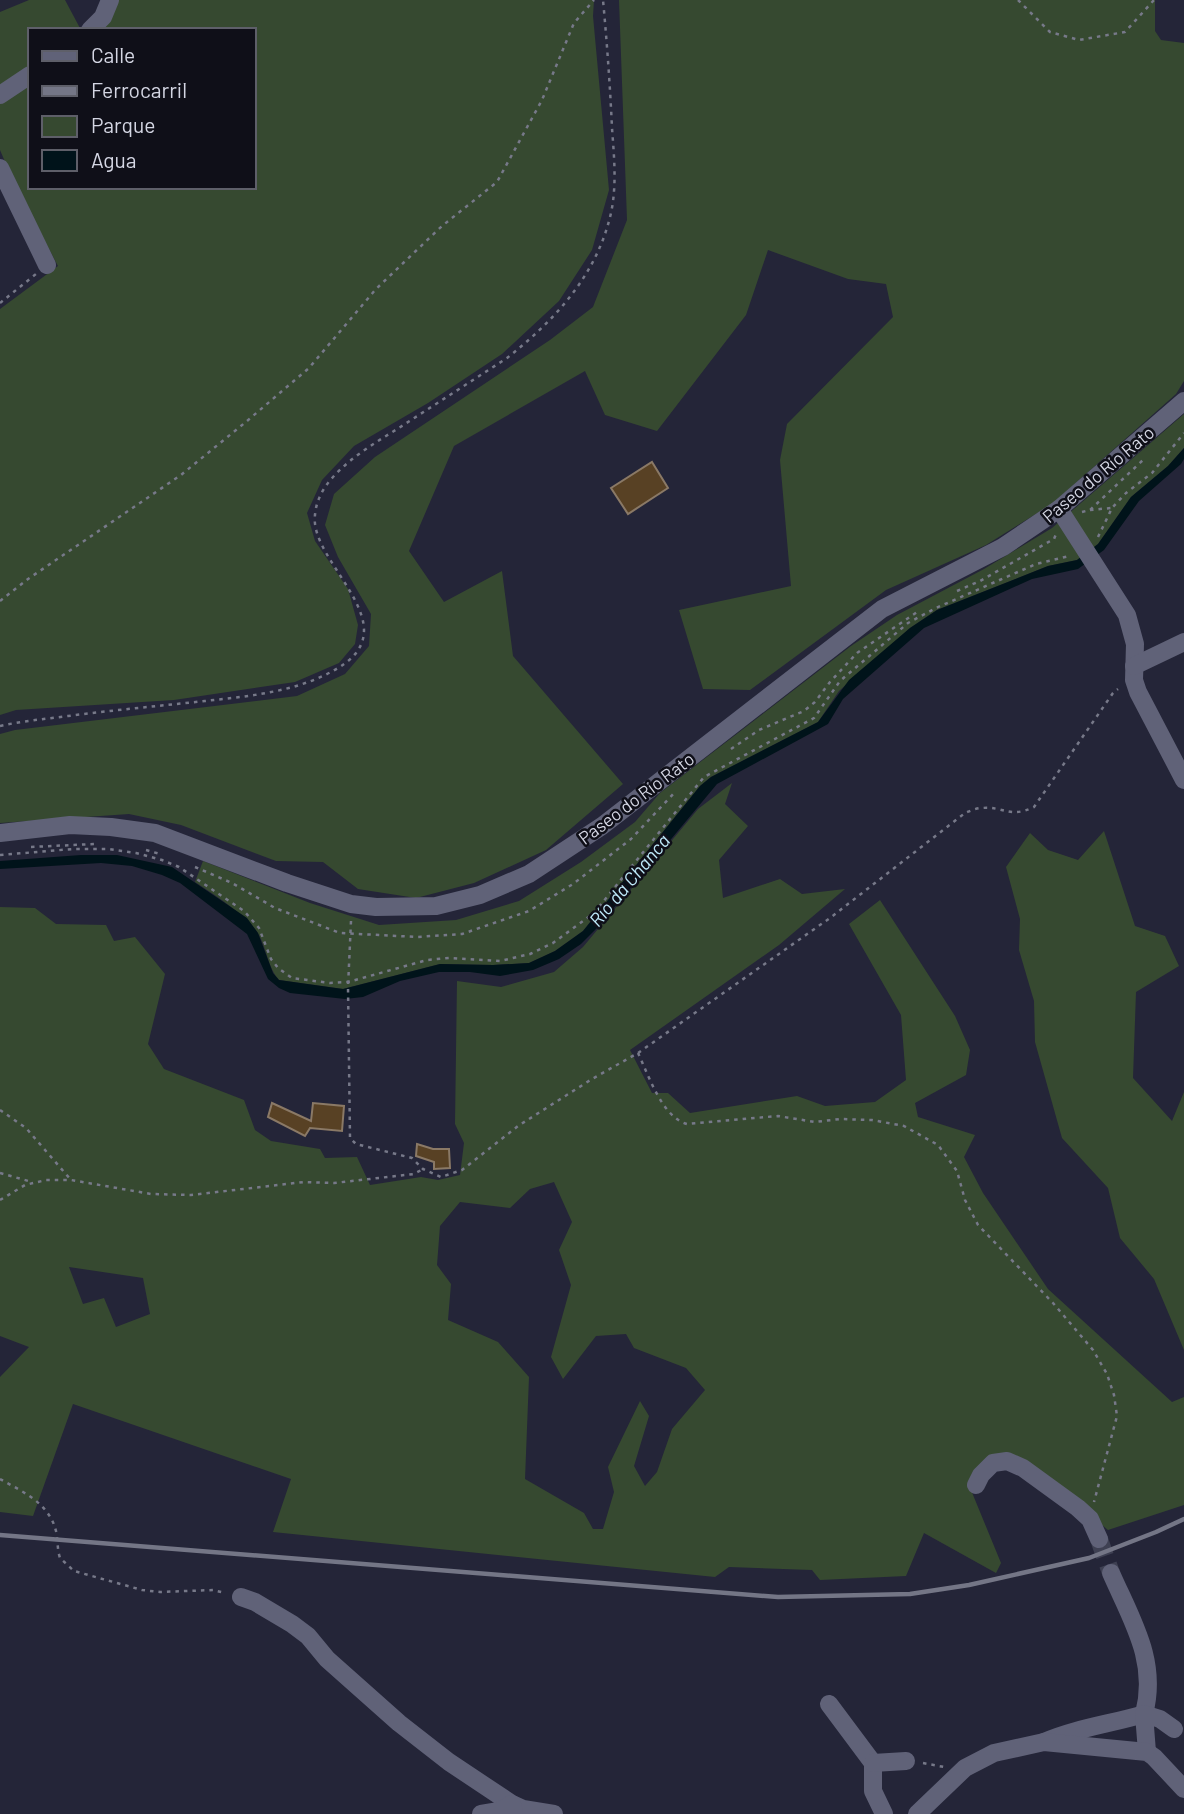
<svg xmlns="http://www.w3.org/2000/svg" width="1184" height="1814" viewBox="0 0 1184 1814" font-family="Barlow,sans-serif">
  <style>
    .green { fill: #364930; fill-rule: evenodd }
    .water { fill: #00131a }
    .building { fill: #584124; stroke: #8a7966; stroke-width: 2 }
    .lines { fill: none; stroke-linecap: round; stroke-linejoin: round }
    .minor-tunnel { stroke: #3e4052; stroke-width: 18; stroke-dasharray: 18 9; stroke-linecap: butt }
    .path { stroke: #777989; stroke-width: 2.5; stroke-dasharray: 3.5 5; stroke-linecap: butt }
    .minor { stroke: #606278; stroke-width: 18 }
    .rail { stroke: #747686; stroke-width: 4.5 }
    .labels { text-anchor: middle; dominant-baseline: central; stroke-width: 5; stroke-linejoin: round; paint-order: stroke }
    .street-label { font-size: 18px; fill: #d4d6e3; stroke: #0f0f18 }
    .water-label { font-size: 19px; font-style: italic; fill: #bfeafa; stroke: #0f0f18 }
  </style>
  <rect width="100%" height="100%" fill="#242538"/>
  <g class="green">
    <path d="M29,0H65L81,30H30V70L0,89V12Z"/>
    <path d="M115,0H594L593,16L609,190L592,250L559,301L502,354L428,403L354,446L322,480L307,513L315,541L348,589L358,625L355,644L339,663L295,682L174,700L16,710L0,715V309L58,266L15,185L0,150V103L30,84V187H254V30H99Z"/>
    <path d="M619,0H1155V31L1161,40L1184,43V381L1176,394L1052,504L986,545L886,590L750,690L703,689L679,610L791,586L780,460L787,424L893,317L886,284L848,279L768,250L746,315L657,431L605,415L585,371L454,446L409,551L444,602L502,571L513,656L623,784L546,850L474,883L416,898L358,889L323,862L276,861L181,825L129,814L0,823V734L15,730L297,696L345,674L369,646L371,614L338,557L325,525L334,494L375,457L550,340L593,307L627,220Z"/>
    <path d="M1184,414V448L1168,466L1131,497L1098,544L1077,560L1048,566L937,610L910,628L839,691L818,722L711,777L700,786L583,931L555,951L529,963L493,965L440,964L343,989L279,980C268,968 267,950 259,935C249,917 212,893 195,882L203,861L310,903L379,925L456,920L519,901L581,862L635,822L660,793L851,646L897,615L984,569L1052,528Z"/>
    <path d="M732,783L725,804L748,826L719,860L723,898L780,879L802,894L845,889L779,945L630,1050L652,1093H668L690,1113L797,1096L825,1106L875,1102L906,1080L901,1015L849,924L880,900L955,1016L970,1050L966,1075L915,1103L918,1117L975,1135L964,1157L983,1193L1048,1289L1172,1402L1184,1397V1505L1108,1530L1034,1468L1001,1455L971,1490L1001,1563L996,1573L924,1533L906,1576L820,1580L812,1570L729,1567L715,1577L273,1532L291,1479L73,1404L33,1516L0,1512V1377L29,1347L0,1336V907L35,908L56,924L106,925L114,941L135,937L165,974L148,1044L164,1069L244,1100L255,1130L271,1141L320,1149L325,1158L357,1157L370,1185L421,1177L438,1180L460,1175L464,1143L455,1124L457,981L501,987L554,972L583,947L698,809ZM554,1182L572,1222L559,1250L571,1285L551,1357L563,1379L596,1336L626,1334L634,1348L686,1368L705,1390L672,1429L657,1472L645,1486L634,1466L649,1416L640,1401L608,1467L614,1492L603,1529H593L584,1513L525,1479L529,1377L498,1342L448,1320L451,1284L437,1265L440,1226L460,1202L510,1208L530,1189ZM69,1267L143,1278L150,1314L116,1327L104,1298L83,1304Z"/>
    <path d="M1104,831L1135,926L1165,936L1179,966L1136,992L1133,1078L1172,1121L1184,1092V1350L1154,1279L1120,1238L1108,1188L1062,1138L1035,1042L1034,1001L1019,950L1020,919L1006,867L1030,833L1048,850L1078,860Z"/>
  </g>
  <path class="water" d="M1184,448V459L1181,464L1139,501L1104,550L1078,569L1032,579L924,628L843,699L828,724L717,784L597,928L581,944L559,959L533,970L500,976L470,972H439L400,981L363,997L345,999L290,993L279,988L268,979L247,934L180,883L162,875L132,866L101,863L0,869V861L81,855H117L172,867L247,918L258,933L273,973L279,980L343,989L440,964L493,965L529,963L555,951L583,931L700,786L711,777L818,722L849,680L910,628L937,610L1048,566L1077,560L1098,544L1131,497L1168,466Z"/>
  <g class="building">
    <path d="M652,462L668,488L628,514L611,488Z"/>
    <path d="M272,1103L311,1121L313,1103L344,1106L342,1131L310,1128L305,1136L268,1117Z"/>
    <path d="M417,1144L433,1149H449L450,1168L434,1169V1162L416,1156Z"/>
  </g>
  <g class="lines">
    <path class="minor-tunnel" d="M1099,1539L1111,1573"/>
    <g class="path">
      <path d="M1018,0L1050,32L1079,40L1125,32L1154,0"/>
      <path d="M0,303L36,274"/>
      <path d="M1090,510L1111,508"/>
      <path d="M1082,512L1090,510L1143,460"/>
      <path d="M1098,537L1112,508L1126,493L1152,473L1184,433"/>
      <path d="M957,591L980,581L1045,544L1054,539L1056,534"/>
      <path d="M0,601L28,579L181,475L247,421L309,368L376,289L442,226L497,182L542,100L574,23L594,0"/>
      <path d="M0,726C22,721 45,719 68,716C114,710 159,706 205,701C250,696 298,692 338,668C410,625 309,563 315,515C316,501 323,488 333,477C353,455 380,440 405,424C439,402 473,380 507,358C555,320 597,275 611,213C617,185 614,156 612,128C610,85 607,43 603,0"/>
      <path d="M731,749L759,730L804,711L815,702L830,682L857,653L920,610"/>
      <path d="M31,847L94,844"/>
      <path d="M146,850L160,854"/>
      <path d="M0,855L73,849H108L136,853L162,860L179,867L244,911L259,928L271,959L278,968L292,978L330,983L348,982L427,960L449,958L500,961L530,954L553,943L594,913L704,777L814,718L840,681L908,623L936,608L1036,564L1069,556"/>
      <path d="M195,867L232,883L275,908L340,933L417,937L462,934L529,911L573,884L631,839L676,791"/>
      <path d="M351,921L348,987L350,1138L356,1144L412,1158L423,1169L441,1177L462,1170L518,1126L592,1079L638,1053L830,918L965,813C970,811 976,808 982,808C1004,806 1009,819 1034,807L1113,693L1118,689"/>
      <path d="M638,1053C649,1076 662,1117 687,1124L778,1116L815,1122L840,1119L872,1120L904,1126L938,1145L957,1171L965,1200L978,1225L1053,1303L1093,1350L1107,1374L1114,1395L1117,1416L1094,1502"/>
      <path d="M0,1110L26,1128L71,1180"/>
      <path d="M0,1173L32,1182"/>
      <path d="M0,1200L25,1185L46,1180H71L151,1194L191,1195L304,1182L334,1183L414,1174L423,1169"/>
      <path d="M0,1479C23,1492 49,1503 56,1531C58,1540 57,1549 60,1558L74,1571L142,1590L160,1592L213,1590L225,1593"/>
      <path d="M923,1763L944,1767"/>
    </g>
    <g class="minor">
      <path d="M90,30L103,17L110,0"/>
      <path d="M0,95L30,75"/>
      <path d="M0,168L47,265"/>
      <path d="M1059,509L1127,615L1135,644L1134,680L1138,692L1184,780"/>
      <path d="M1134,666L1184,642"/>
      <path d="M0,833L70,825L111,827L155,833L287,883L351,904L376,907L436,906L480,895L529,874L602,826L882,609L1003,547L1059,509L1184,401"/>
      <path d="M976,1485L981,1475L993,1463L1007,1461L1023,1468L1078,1508L1090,1519L1099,1539"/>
      <path d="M241,1597L255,1602L292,1624L308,1636L327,1659L399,1723L449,1762L512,1804L523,1809L554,1814"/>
      <path d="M829,1704L873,1763V1791L884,1814"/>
      <path d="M1044,1742C1076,1728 1111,1724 1144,1714C1158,1661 1132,1621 1111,1573"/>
      <path d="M1147,1752L1144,1714L1160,1719L1174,1729"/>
      <path d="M873,1763L906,1761"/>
      <path d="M481,1814L499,1811L512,1804L514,1813"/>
      <path d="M917,1814L965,1768L994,1753L1044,1742L1147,1752L1154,1757L1184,1789"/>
    </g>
    <path class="rail" d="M0,1535L778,1597L910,1594L969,1585L1089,1558L1156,1532L1184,1519"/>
  </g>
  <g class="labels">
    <g class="street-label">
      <text transform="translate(1098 474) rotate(-40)">Paseo do Río Rato</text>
      <text transform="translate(636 798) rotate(-37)">Paseo do Río Rato</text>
    </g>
    <g class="water-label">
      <text transform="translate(629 880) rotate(-50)">Río da Chanca</text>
    </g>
  </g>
  <rect x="28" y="28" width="228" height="161" fill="#0f0f18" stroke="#5e5f69" stroke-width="2"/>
  <rect x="42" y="51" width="35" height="10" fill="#606278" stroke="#5e5f69" stroke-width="2"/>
  <text x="91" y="63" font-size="21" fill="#d4d6e3">Calle</text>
  <rect x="42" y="86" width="35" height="10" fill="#747686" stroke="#5e5f69" stroke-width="2"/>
  <text x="91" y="98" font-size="21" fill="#d4d6e3">Ferrocarril</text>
  <rect x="42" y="116" width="35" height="21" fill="#364930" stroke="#5e5f69" stroke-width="2"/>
  <text x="91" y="133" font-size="21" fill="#d4d6e3">Parque</text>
  <rect x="42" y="150" width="35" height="21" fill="#00131a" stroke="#5e5f69" stroke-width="2"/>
  <text x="91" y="168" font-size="21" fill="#d4d6e3">Agua</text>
</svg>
